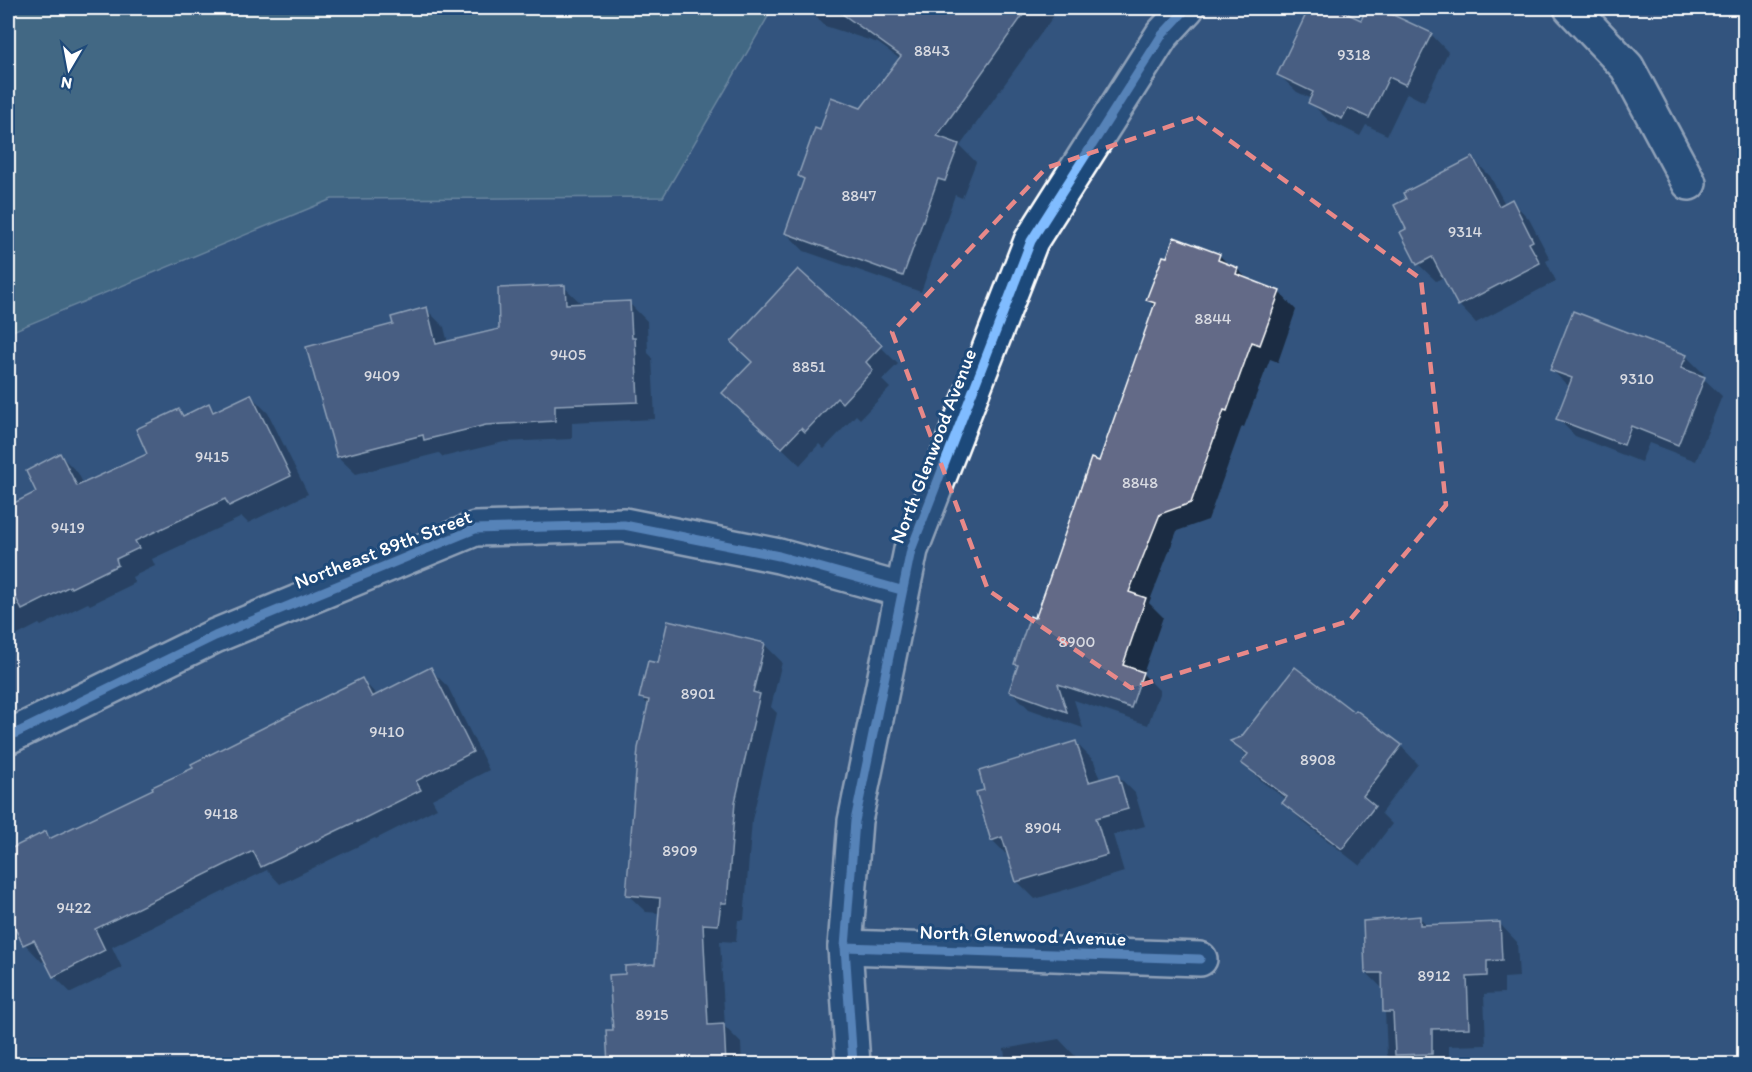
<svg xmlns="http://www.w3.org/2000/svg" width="1752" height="1072" viewBox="0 0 1752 1072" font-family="Itim,sans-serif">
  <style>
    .green { fill: #54828c; stroke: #aac0c6; stroke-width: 1.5 }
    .shadow { fill: #0007 }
    .building { fill: #636b87; stroke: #fff; stroke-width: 1.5 }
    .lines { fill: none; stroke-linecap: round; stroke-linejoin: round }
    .minor-casing { stroke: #fff; stroke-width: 38 }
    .minor { stroke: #1f4a7a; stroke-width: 33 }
    .cycleway-casing { stroke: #1f4a7a; stroke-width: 13 }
    .cycleway { stroke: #80bcff; stroke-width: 9 }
    .marked { fill: none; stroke: #e88989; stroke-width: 4.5; stroke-dasharray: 12 8; stroke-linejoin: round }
    .labels { text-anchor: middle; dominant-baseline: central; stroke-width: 6; stroke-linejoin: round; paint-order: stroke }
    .number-label { font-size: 16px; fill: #d8dae1 }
    .street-label { font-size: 20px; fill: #fff; stroke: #1f4a7a }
  </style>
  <rect width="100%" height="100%" fill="#33547e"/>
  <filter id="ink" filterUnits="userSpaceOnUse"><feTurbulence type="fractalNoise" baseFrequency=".0167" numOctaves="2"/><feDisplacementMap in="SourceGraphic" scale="12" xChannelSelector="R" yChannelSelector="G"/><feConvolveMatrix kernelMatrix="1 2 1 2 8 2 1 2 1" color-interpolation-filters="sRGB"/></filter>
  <g filter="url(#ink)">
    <path class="green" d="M8,8H773L663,197L332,199L8,333Z"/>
    <g class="shadow">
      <path d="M807,8H1049L1055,14L960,146L976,162L962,198L955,195L921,292L804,251L786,233L805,181L800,175L820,132L861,110L900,59L878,43L825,26Z"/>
      <path d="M1321,8H1332L1362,22L1368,8H1375L1431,34L1448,52L1424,102L1407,93L1387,135L1366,125L1360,136L1328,120L1310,102L1312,99L1297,92L1279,75L1318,16Z"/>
      <path d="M1473,159L1490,176L1505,204L1512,201L1529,219L1550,259L1546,261L1556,281L1476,323L1459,305L1444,277L1436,281L1418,264L1408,229Z"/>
      <path d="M1175,239L1220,256L1230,266L1237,269L1250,281L1279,292L1296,310L1278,362L1270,359L1244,427L1242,426L1208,520L1177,531L1149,603L1163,617L1143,674L1160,691L1148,725L1074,700L1083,728L1029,709L1011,691L1019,667L1016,664L1100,463L1155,307L1148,300L1168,259Z"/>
      <path d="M564,287L583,305L629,303L647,321L648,353L652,357L655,419L572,423V439L504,442L443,457L439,453L356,474L338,457L395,325L426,309L444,327L448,343L501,330Z"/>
      <path d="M880,346L898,364L882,380L890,388L860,419L856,415L824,449L819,444L800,465L742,410L753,362Z"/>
      <path d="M1686,356L1704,374L1702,377L1722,396L1696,461L1649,443L1641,462L1575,436L1558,419L1570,388L1552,370Z"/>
      <path d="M251,396L268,413L308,494L248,523L242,517L152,559L155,566L132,577L135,583L90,605L88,603L41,626L39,624L8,640V508L38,492L60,455L78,473L84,485L149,454L179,411L185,416L209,405L216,412Z"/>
      <path d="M764,644L782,662L771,707L777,713L752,820L744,920H738L736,942L720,941L725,1027L741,1043L742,1064H619L627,975L657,965L660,913L646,912L628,895L649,706L641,697L659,665Z"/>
      <path d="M430,669L448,687L489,770L432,799L437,808L376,839L375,838L280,884L267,870L112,947L122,968L71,993L54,976L46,960L42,962L25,944L8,910V852L45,833L52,839L195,768L362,680L378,696Z"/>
      <path d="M1355,714L1401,746L1418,764L1381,813L1392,824L1360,866L1302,821L1284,803L1287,800L1261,781L1243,763L1248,757L1232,741Z"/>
      <path d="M1076,743L1094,761L1100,780L1117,775L1135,793L1145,826L1113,835L1124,872L1035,899L1017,881L1010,858L992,840L986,791Z"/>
      <path d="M1419,917L1429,927L1500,924L1517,942L1519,977L1504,978V993L1484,994L1486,1045L1449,1046V1064H1397L1387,1055L1384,990L1367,973Z"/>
      <path d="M1059,1039L1076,1057L1078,1064H968L1005,1057L1004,1049Z"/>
    </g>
    <g class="building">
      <path d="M834,8H1028L937,136L959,144L945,181L938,179L903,276L785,233L804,179L798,176L815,128L820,130L831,97L861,108L901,56Z"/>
      <path d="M1309,8H1335L1361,20L1367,8H1378L1432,33L1406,85L1389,77L1369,118L1348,108L1342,119L1308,103L1313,92L1277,75Z"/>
      <path d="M1473,157L1499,206L1512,199L1533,241L1529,243L1540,263L1458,306L1432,257L1417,265L1400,232L1406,229L1394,205L1406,199L1403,193Z"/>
      <path d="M1174,237L1220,254L1218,260L1238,268L1236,274L1280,291L1260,345L1252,342L1227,411L1224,410L1191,503L1160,514L1129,592L1146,598L1123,665L1143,672L1131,708L1058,684L1067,712L1009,691L1018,665L1014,664L1030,616L1034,618L1035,614L1036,617L1091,458L1099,461L1155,303L1146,300L1163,256L1167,257Z"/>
      <path d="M798,269L882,345L866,362L873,370L842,403L837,398L805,432L801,428L782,448L722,393L752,362L731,342Z"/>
      <path d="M565,285L566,304L630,301L632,338H635L638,402L555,405V421L486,425L424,440L423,435L337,457L306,347L393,324L391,317L427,307L436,344L499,329L498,288Z"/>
      <path d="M1573,311L1687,355L1681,368L1705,377L1678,445L1631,426L1624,445L1556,419L1572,378L1550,370Z"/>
      <path d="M251,394L291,476L229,506L225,499L135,541L139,548L116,559L118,565L71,588L70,586L22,610L8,582V506L36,492L26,471L60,453L77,486L147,454L136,429L179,409L183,416L209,403L213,412Z"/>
      <path d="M668,620L765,643L753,692L760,694L735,802L727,903H721L718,925L703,924L708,1025L724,1024L726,1065H608L606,1030H613L609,975L625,974V966L655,964L660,898L626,895L638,748L649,700L639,698L648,661L658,663Z"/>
      <path d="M431,667L473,752L416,781L421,790L357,822V821L261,867L253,851L95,929L105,950L53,977L34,940L23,945L8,913V850L46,831L49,839L153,789L152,787L193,768L191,764L362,678L372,697Z"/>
      <path d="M1295,667L1354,712L1356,710L1402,745L1363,796L1375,806L1342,849L1282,803L1287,797L1241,763L1248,754L1230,741L1241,737Z"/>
      <path d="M1076,741L1089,782L1118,774L1128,809L1096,818L1107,855L1016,882L1002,837L991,841L976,792L984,790L979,771Z"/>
      <path d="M1420,916V925L1500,922L1502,960L1487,961V976L1467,977L1469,1028L1432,1029V1054L1395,1055L1393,1012H1383L1382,973H1365L1363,921Z"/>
    </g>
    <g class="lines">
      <defs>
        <g id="minor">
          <path d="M1571,8L1627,67L1689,183"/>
          <path d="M8,737L215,636L475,529L624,525L779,556L901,590"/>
          <path d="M845,947L1200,959"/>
          <path d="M853,1064L845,947L855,821L911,550L1031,241L1162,35L1187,8"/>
        </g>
      </defs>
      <use href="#minor" class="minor-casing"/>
      <use href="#minor" class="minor"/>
      <defs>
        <g id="cycleway">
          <path d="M8,737L215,636L475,529L624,525L779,556L901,590"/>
          <path d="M845,947L1200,959"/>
          <path d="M853,1064L845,947L855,821L911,550L1031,241L1162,35L1187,8"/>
        </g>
      </defs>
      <use href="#cycleway" class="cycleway-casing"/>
      <use href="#cycleway" class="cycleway"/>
    </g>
  </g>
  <path d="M0 0H1752V1072H0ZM1197,117L1421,279L1446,505L1349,621L1131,688L988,590L892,332L1046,168Z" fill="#33547e" fill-opacity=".55" fill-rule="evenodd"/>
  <path class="marked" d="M1197,117L1421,279L1446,505L1349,621L1131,688L988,590L892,332L1046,168Z"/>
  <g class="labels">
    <g class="number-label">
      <text x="932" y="50">8843</text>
      <text x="1354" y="54">9318</text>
      <text x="859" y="195">8847</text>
      <text x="1465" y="231">9314</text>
      <text x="1213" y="318">8844</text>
      <text x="568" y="354">9405</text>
      <text x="809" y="366">8851</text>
      <text x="382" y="375">9409</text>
      <text x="1637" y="378">9310</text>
      <text x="212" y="456">9415</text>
      <text x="1140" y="482">8848</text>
      <text x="68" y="527">9419</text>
      <text x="1077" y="641">8900</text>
      <text x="698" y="693">8901</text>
      <text x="387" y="731">9410</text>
      <text x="1318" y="759">8908</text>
      <text x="221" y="813">9418</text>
      <text x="1043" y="827">8904</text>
      <text x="680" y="850">8909</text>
      <text x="74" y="907">9422</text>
      <text x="1434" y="975">8912</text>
      <text x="652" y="1014">8915</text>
    </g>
    <g class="street-label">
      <text transform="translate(933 446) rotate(-69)">North Glenwood Avenue</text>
      <text transform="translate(383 549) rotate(-21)">Northeast 89th Street</text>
      <text transform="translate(1023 935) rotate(2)">North Glenwood Avenue</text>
    </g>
  </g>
  <rect width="1752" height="1072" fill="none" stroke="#1f4a7a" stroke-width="30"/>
  <rect x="15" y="15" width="1722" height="1042" fill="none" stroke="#fff" stroke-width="2" filter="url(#ink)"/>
  <g transform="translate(69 69) rotate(190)" stroke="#1f4a7a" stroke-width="4.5" paint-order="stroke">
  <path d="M0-4.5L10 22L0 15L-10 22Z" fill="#ffffff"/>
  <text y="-9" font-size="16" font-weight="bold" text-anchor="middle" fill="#ffffff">N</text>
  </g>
</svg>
